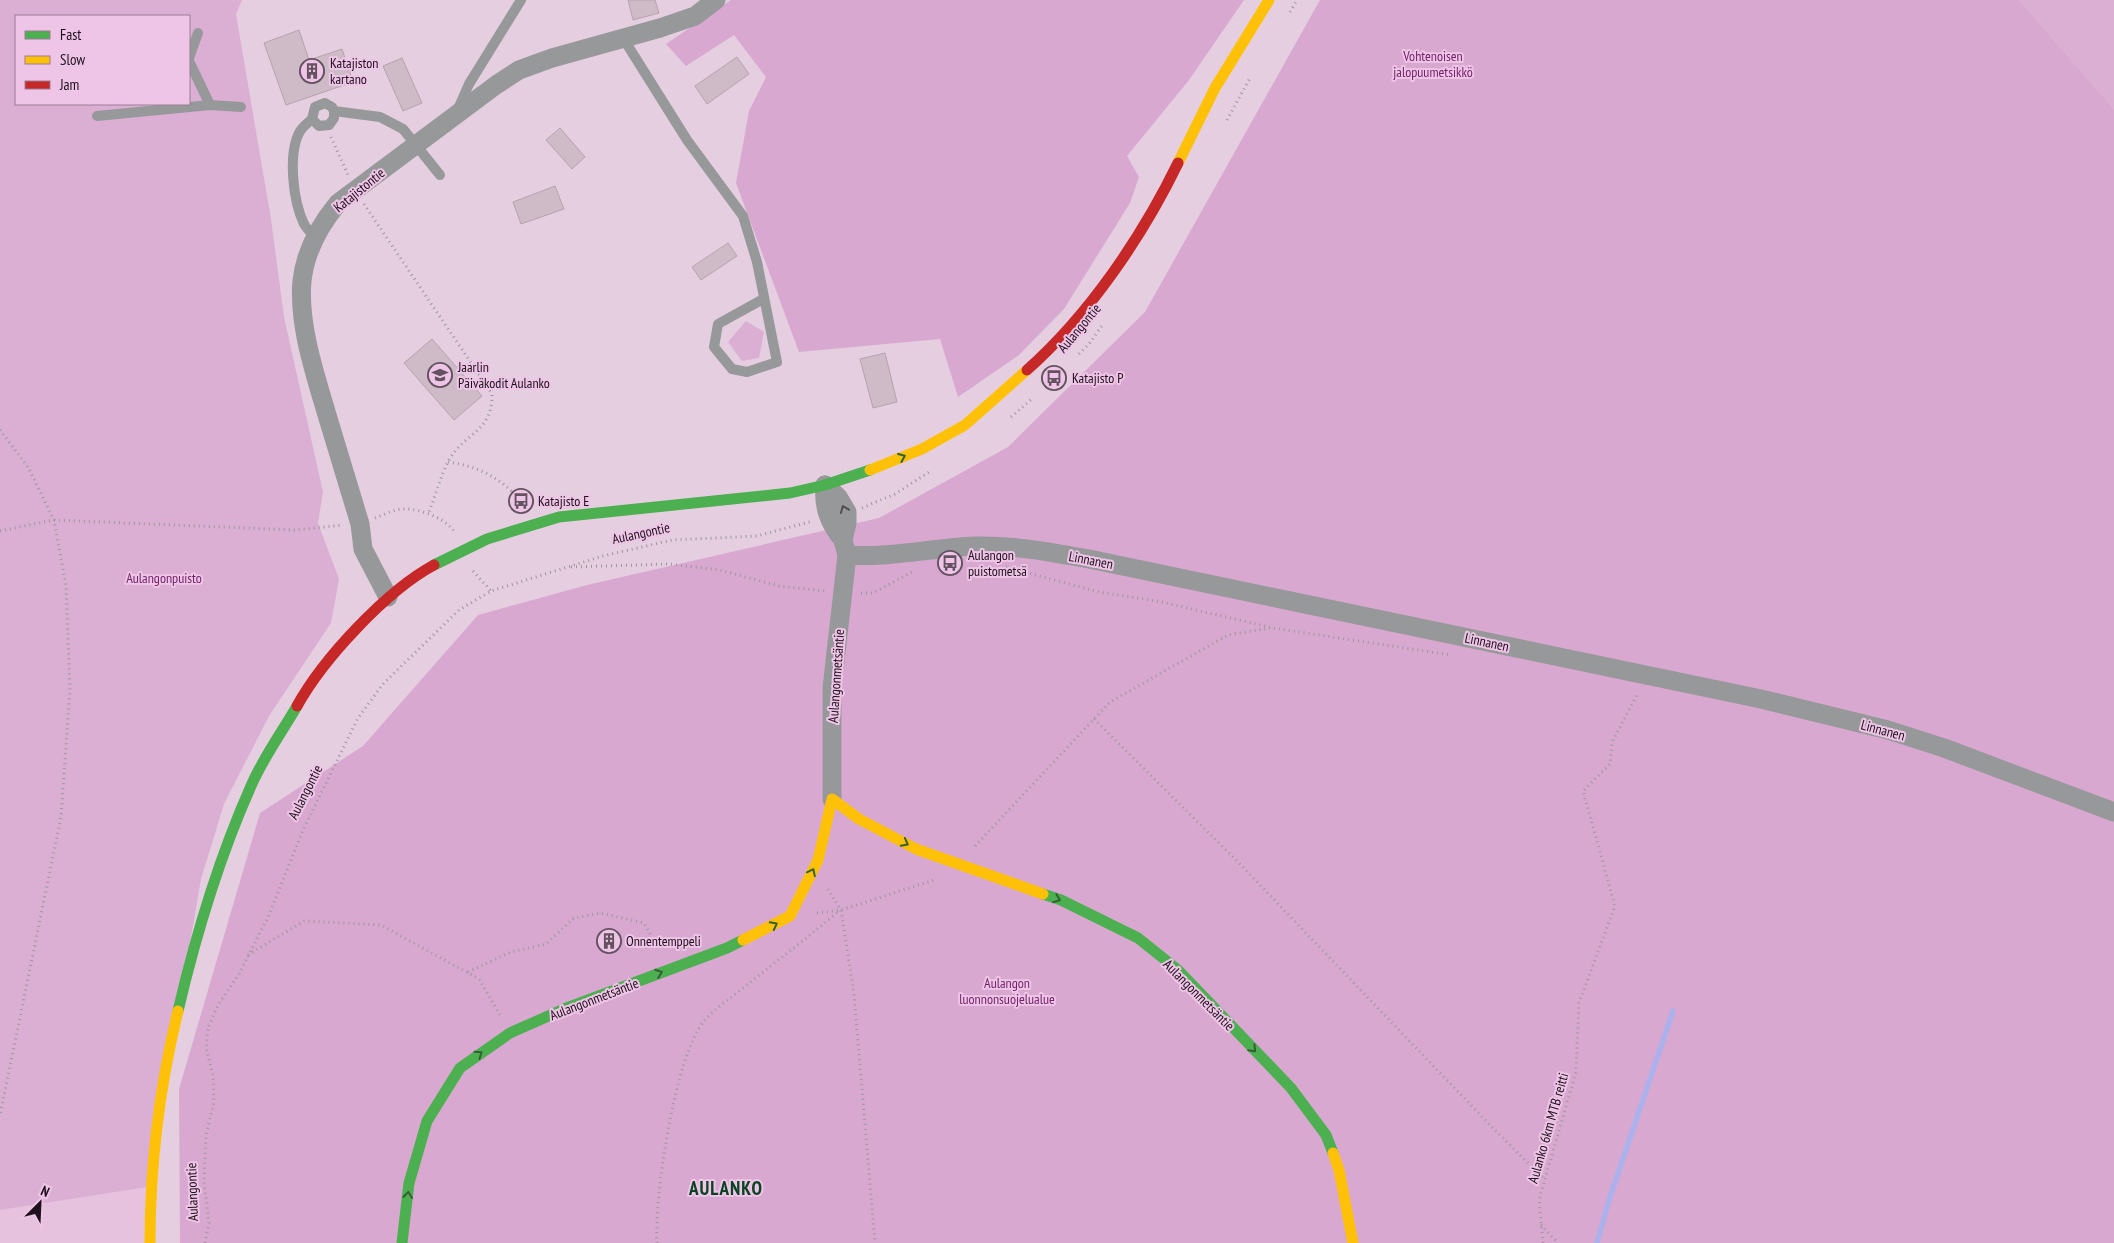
<svg xmlns="http://www.w3.org/2000/svg" width="2114" height="1243" viewBox="0 0 2114 1243" font-family="'PT Sans Narrow',sans-serif">
  <style>
    .built { fill: #e6c2de }
    .green { fill: #dbafd3; fill-rule: evenodd }
    .forest { fill: #d8a8d0 }
    .lines { fill: none; stroke-linecap: round; stroke-linejoin: round }
    .stream { stroke: #acb1ec; stroke-width: 5.5 }
    .building { fill: #cebbc7; stroke: #b5a3ae }
    .path { stroke: #9b989b; stroke-width: 3; stroke-dasharray: 1 4; stroke-linecap: butt }
    .lane { stroke: #979899; stroke-width: 10 }
    .street { stroke: #979899; stroke-width: 19 }
    .fast { stroke: #4caf50; stroke-width: 11 }
    .slow { stroke: #ffc107; stroke-width: 11 }
    .jam { stroke: #c62828; stroke-width: 11 }
    .oneway { stroke: #356036 }
    .oneway2 { stroke: #544d54 }
    .labels { text-anchor: middle; dominant-baseline: central; stroke-width: 4; stroke-linejoin: round; paint-order: stroke }
    .park-label { font-size: 14px; fill: #74236a; stroke: #eec5e6 }
    .poi-label { font-size: 14px; fill: #1e101c; stroke: #eec5e6; text-anchor: start }
    .street-label { font-size: 14px; fill: #1e101c; stroke: #eec5e6 }
    .district-label { font-size: 19px; font-weight: bold; letter-spacing: 1px; fill: #084221; stroke: #eec5e6 }
  </style>
  <rect width="100%" height="100%" fill="#e5cee0"/>
  <path class="built" d="M148,1187L147,1243H0V1210Z"/>
  <g class="green">
    <path d="M0,0H242L236,14L271,219L284,317L323,492L318,523L339,579L331,623L269,716L224,804L201,879L148,1187L0,1210ZM16,16H189V104H16Z"/>
    <path d="M2019,0H2114V109Z"/>
    <path d="M746,321L764,332L759,358L742,361L728,342Z"/>
  </g>
  <g class="forest">
    <path d="M731,0H1244L1189,80L1127,156L1139,177L1130,203L1064,309L1019,355L958,397L940,339L799,352L736,183L749,111L766,77L734,35L686,66L666,44Z"/>
    <path d="M1320,0H2019L2114,109V1243H180L179,1089L260,813L363,746L478,615L587,585L879,518L1008,447L1145,312Z"/>
  </g>
  <g class="lines">
    <path class="stream" d="M1597,1243L1609,1200L1673,1011"/>
  </g>
  <g class="building">
    <path d="M628,0H655L659,13L633,20Z"/>
    <path d="M299,30L309,60L342,49L353,82L286,105L264,43Z"/>
    <path d="M737,57L749,74L707,104L695,86Z"/>
    <path d="M402,58L422,103L403,111L383,66Z"/>
    <path d="M560,128L585,157L572,169L546,140Z"/>
    <path d="M555,186L564,209L521,224L513,202Z"/>
    <path d="M728,243L737,256L701,280L692,267Z"/>
    <path d="M432,339L482,396L454,420L404,363Z"/>
    <path d="M885,353L897,402L873,408L860,359Z"/>
    <circle cx="609" cy="942" r="8"/>
  </g>
  <g class="lines">
    <g class="path">
      <path d="M1290,12L1297,0"/>
      <path d="M1227,120L1250,78"/>
      <path d="M331,137L348,175"/>
      <path d="M364,204L492,394C493,432 464,433 449,460C440,477 435,497 428,515"/>
      <path d="M1079,354L1089,344L1103,324"/>
      <path d="M1011,417L1033,398"/>
      <path d="M0,430L28,467L54,520L66,585L70,690L61,817L0,1115"/>
      <path d="M448,462C478,466 501,478 521,501"/>
      <path d="M862,508L895,494L929,472"/>
      <path d="M375,518C383,515 393,510 401,509C419,508 443,517 454,531"/>
      <path d="M0,531L54,520L295,530L343,525"/>
      <path d="M571,567L669,564L720,570L779,586L825,591"/>
      <path d="M1006,567L1099,592L1162,602L1273,628L1451,655"/>
      <path d="M473,571L491,591"/>
      <path d="M861,593H873L912,572"/>
      <path d="M1094,719L1237,861L1489,1124L1545,1180"/>
      <path d="M975,846L1110,702L1228,635L1270,628"/>
      <path d="M828,889L841,910L854,994L875,1243"/>
      <path d="M817,913L841,910L934,880"/>
      <path d="M248,955L304,921L381,925L479,979L500,1015"/>
      <path d="M468,972L511,952L546,944L574,918L601,913L644,923L659,950"/>
      <path d="M1541,1225L1558,1243"/>
      <path d="M205,1243L209,1223L204,1181L206,1135L214,1102L213,1075L206,1048L208,1028L218,1005L239,974L269,915L303,830L358,718L383,684L459,610L491,591L603,556L672,540L757,536L813,521"/>
      <path d="M657,1243C654,1197 675,1056 704,1021C716,1007 734,996 748,984C779,959 810,936 840,910"/>
      <path d="M1543,1243L1539,1200L1576,1072L1579,1003L1615,906L1583,791L1610,764L1612,742L1638,693"/>
    </g>
    <g class="lane">
      <path d="M623,38L687,140L743,216L757,262L777,362L747,372L732,369L714,347L718,324L763,299"/>
      <path d="M189,58L198,33"/>
      <path d="M189,61L210,105"/>
      <path d="M458,109L469,84L521,0"/>
      <path d="M334,111V118L329,125L319,126L312,119L315,107L325,103L332,107L334,111L380,117L403,129L440,175"/>
      <path d="M97,116L210,105L241,107"/>
      <path d="M312,119C308,123 302,127 299,133C288,155 293,201 304,224C307,229 312,234 316,239"/>
    </g>
    <g class="street">
      <path d="M825,485L838,497L847,512V523L843,540L847,555L832,688V799"/>
      <path d="M825,485C823,507 829,523 843,540"/>
      <path d="M847,555C889,558 932,548 974,546C1014,545 1050,552 1089,559L1761,699L1888,730L1944,748L2114,812"/>
      <path d="M388,597L363,549L360,524C349,487 338,451 327,415C315,374 298,324 302,281C305,252 320,225 338,203L496,85L519,70L552,58L660,28L695,16L716,0"/>
    </g>
    <g class="fast">
      <path d="M434,565L487,539L559,517L790,493L825,485L870,470"/>
      <path d="M1043,894L1061,900L1138,938L1178,970L1291,1088L1326,1135L1333,1153"/>
      <path d="M178,1011C196,934 219,858 251,786C263,758 282,732 297,706"/>
      <path d="M402,1243L409,1183L427,1121L460,1068L510,1033L564,1009L727,948L743,940"/>
    </g>
    <g class="slow">
      <path d="M1178,163L1215,88L1269,0"/>
      <path d="M870,470L922,449L965,425L1027,370"/>
      <path d="M743,940L790,916L818,860L832,799L859,819L916,849L1043,894"/>
      <path d="M1333,1153L1339,1170L1353,1243"/>
      <path d="M150,1243C150,1162 159,1089 178,1011"/>
    </g>
    <g class="jam">
      <path d="M1027,370C1089,315 1142,237 1178,163"/>
      <path d="M297,706C323,659 386,591 434,565"/>
    </g>
  </g>
  <defs><path id="oneway-chevron" d="M-2-3.5L2.5 0L-2 3.5" fill="none" stroke-width="1.6" stroke-linecap="round" stroke-linejoin="round" transform="scale(1.25)"/></defs>
  <g class="oneway">
    <use href="#oneway-chevron" transform="translate(902 457) rotate(-23)"/>
    <use href="#oneway-chevron" transform="translate(905 843) rotate(28)"/>
    <use href="#oneway-chevron" transform="translate(812 872) rotate(-64)"/>
    <use href="#oneway-chevron" transform="translate(1057 899) rotate(22)"/>
    <use href="#oneway-chevron" transform="translate(774 925) rotate(-27)"/>
    <use href="#oneway-chevron" transform="translate(659 973) rotate(-20)"/>
    <use href="#oneway-chevron" transform="translate(1253 1049) rotate(46)"/>
    <use href="#oneway-chevron" transform="translate(479 1054) rotate(-35)"/>
    <use href="#oneway-chevron" transform="translate(408 1195) rotate(-83)"/>
  </g>
  <use class="oneway2" href="#oneway-chevron" transform="translate(844 509) rotate(-113)"/>
  <defs>
    <symbol id="building-ring" viewBox="-11 -11 22 22"><circle r="9.5" fill="#eec5e6" stroke="#645261" stroke-width="1.5"/><path d="M-4-6H4V6H1V3H-1V6H-4ZM-2.5-4.3h1.7v1.8h-1.7ZM.8-4.3h1.7v1.8H.8ZM-2.5-1h1.7V.8h-1.7ZM.8-1h1.7V.8H.8Z" fill="#645261"/></symbol>
    <symbol id="school-ring" viewBox="-11 -11 22 22"><circle r="9.5" fill="#eec5e6" stroke="#645261" stroke-width="1.5"/><path d="M0-5L7-2L0 1L-7-2ZM-4 1L0 2.5L4 1V4Q0 6-4 4Z" fill="#645261"/></symbol>
    <symbol id="bus-ring" viewBox="-11 -11 22 22"><circle r="9.5" fill="#eec5e6" stroke="#645261" stroke-width="1.5"/><path d="M-5-6H5V4H4V6H2V4H-2V6H-4V4H-5ZM-3.5-4V0h7V-4ZM-3.5 1.2v1.5H-2V1.2ZM2 1.2v1.5H3.5V1.2Z" fill="#645261"/></symbol>
  </defs>
  <g fill-rule="evenodd">
    <use href="#building-ring" x="298" y="57" width="28" height="28"/>
    <use href="#school-ring" x="426" y="361" width="28" height="28"/>
    <use href="#bus-ring" x="1040" y="364" width="28" height="28"/>
    <use href="#bus-ring" x="507" y="487" width="28" height="28"/>
    <use href="#bus-ring" x="936" y="549" width="28" height="28"/>
    <use href="#building-ring" x="595" y="927" width="28" height="28"/>
  </g>
  <g class="labels">
    <g class="park-label">
      <text x="1433" y="56">Vohtenoisen<tspan x="1433" dy="16">jalopuumetsikkö</tspan></text>
      <text x="164" y="578">Aulangonpuisto</text>
      <text x="1007" y="983">Aulangon<tspan x="1007" dy="16">luonnonsuojelualue</tspan></text>
    </g>
    <g class="poi-label">
      <text x="330" y="63">Katajiston<tspan x="330" dy="16">kartano</tspan></text>
      <text x="458" y="367">Jaarlin<tspan x="458" dy="16">Päiväkodit Aulanko</tspan></text>
      <text x="1072" y="378">Katajisto P</text>
      <text x="538" y="501">Katajisto E</text>
      <text x="968" y="555">Aulangon<tspan x="968" dy="16">puistometsä</tspan></text>
      <text x="626" y="941">Onnentemppeli</text>
    </g>
    <g class="street-label">
      <text transform="translate(359 190) rotate(-39)">Katajistontie</text>
      <text transform="translate(1079 328) rotate(-50)">Aulangontie</text>
      <text transform="translate(641 533) rotate(-12)">Aulangontie</text>
      <text transform="translate(1091 560) rotate(11)">Linnanen</text>
      <text transform="translate(1487 642) rotate(12)">Linnanen</text>
      <text transform="translate(836 676) rotate(-86)">Aulangonmetsäntie</text>
      <text transform="translate(1883 730) rotate(15)">Linnanen</text>
      <text transform="translate(305 792) rotate(-63)">Aulangontie</text>
      <text transform="translate(1199 995) rotate(45)">Aulangonmetsäntie</text>
      <text transform="translate(594 999) rotate(-21)">Aulangonmetsäntie</text>
      <text transform="translate(1548 1128) rotate(-74)">Aulanko 6km MTB reitti</text>
      <text transform="translate(192 1192) rotate(-92)">Aulangontie</text>
    </g>
    <g class="district-label">
      <text x="726" y="1188">AULANKO</text>
    </g>
  </g>
  <rect x="15" y="15" width="175" height="90" fill="#eec5e6" stroke="#9b7d95"/>
  <rect x="25" y="31" width="25" height="8" fill="#4caf50" stroke="#9b7d95"/>
  <text x="60" y="40" font-size="15" fill="#1e101c">Fast</text>
  <rect x="25" y="56" width="25" height="8" fill="#ffc107" stroke="#9b7d95"/>
  <text x="60" y="65" font-size="15" fill="#1e101c">Slow</text>
  <rect x="25" y="81" width="25" height="8" fill="#c62828" stroke="#9b7d95"/>
  <text x="60" y="90" font-size="15" fill="#1e101c">Jam</text>
  <g transform="translate(40 1203) rotate(24)" stroke="#eec5e6" stroke-width="4" paint-order="stroke">
  <path d="M0-4L9 19L0 12L-9 19Z" fill="#1e101c"/>
  <text y="-8" font-size="14" font-weight="bold" text-anchor="middle" fill="#1e101c">N</text>
  </g>
</svg>
